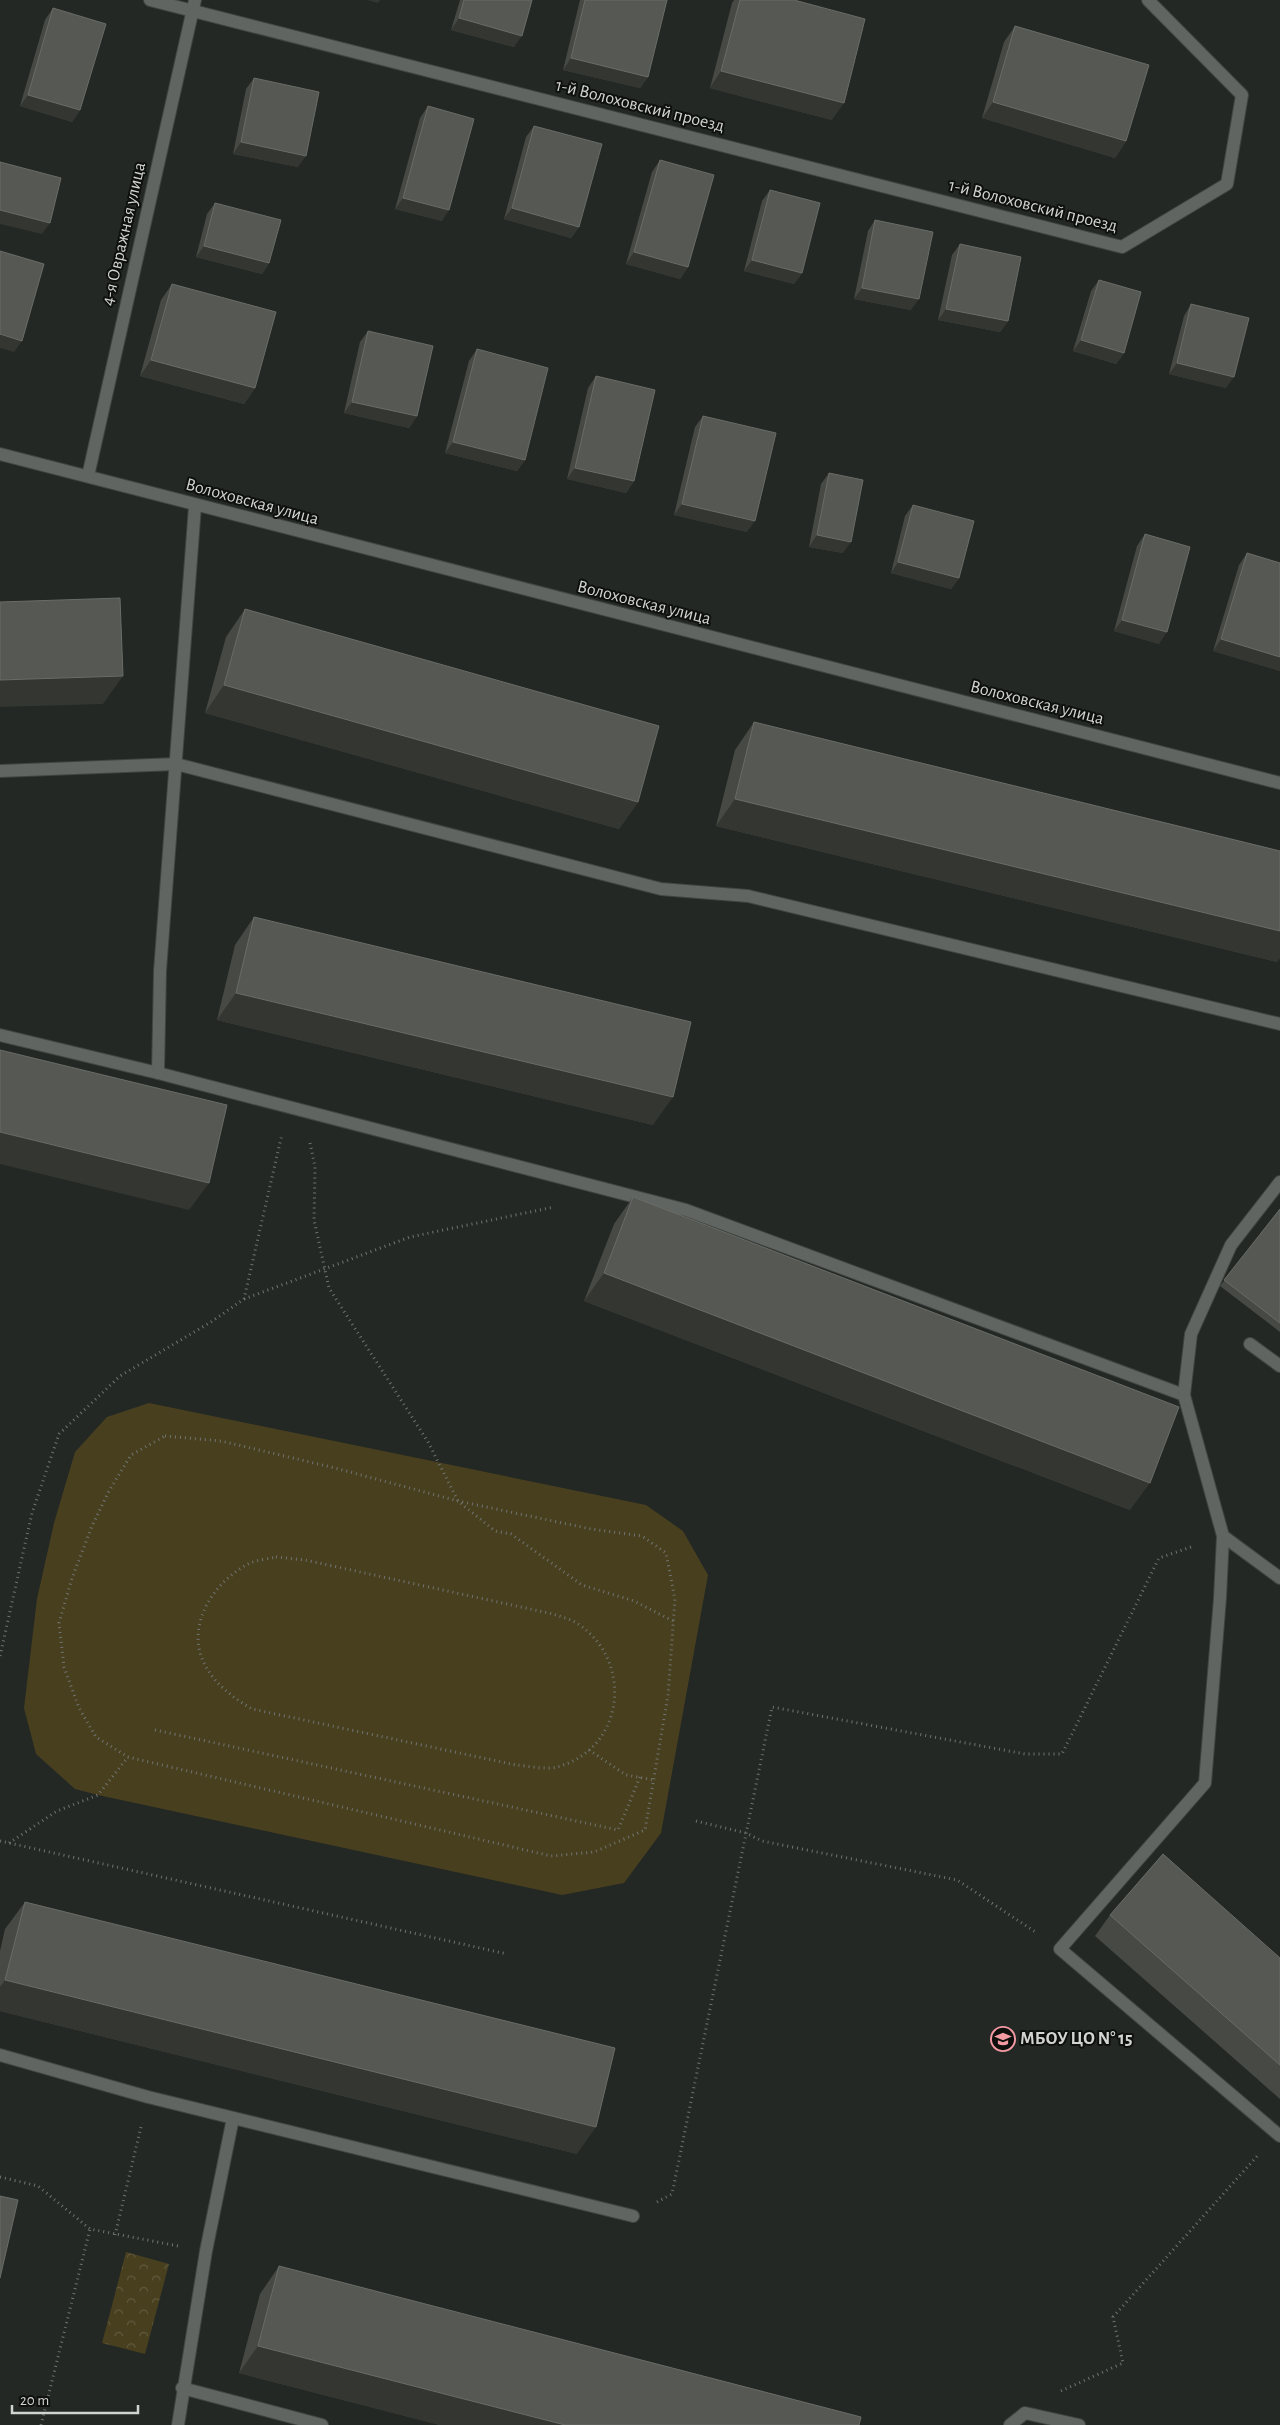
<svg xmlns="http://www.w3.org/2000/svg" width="1280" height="2425" viewBox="0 0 1280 2425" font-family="'Alegreya Sans',sans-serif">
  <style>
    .park { fill: url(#park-crowns) }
    .garden { fill: #483f1f }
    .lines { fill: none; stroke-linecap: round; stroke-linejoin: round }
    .minor-casing { stroke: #404440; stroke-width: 14 }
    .path { stroke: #707471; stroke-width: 3; stroke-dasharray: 1 4; stroke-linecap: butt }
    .minor { stroke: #606561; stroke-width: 12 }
    .wall { fill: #474944 }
    .shaded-wall { fill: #333631 }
    .building { fill: #565853; stroke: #696c67 }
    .labels { text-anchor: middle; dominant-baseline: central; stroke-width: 4; stroke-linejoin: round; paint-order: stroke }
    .street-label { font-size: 18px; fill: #d1d4d1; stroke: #0e100e }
    .poi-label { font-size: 18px; font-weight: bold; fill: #d1d4d1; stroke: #0e100e; text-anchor: start }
  </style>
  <defs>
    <pattern id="park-crowns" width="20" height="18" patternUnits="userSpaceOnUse" patternTransform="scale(1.25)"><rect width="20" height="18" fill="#483f1f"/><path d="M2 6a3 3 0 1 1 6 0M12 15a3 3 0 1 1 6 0" fill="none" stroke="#615a3e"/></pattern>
  </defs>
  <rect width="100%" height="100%" fill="#232824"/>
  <path class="park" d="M126,2252L169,2264L145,2354L102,2343Z"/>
  <path class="garden" d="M149,1403L646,1505L683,1531L708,1575L661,1833L624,1883L562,1895L98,1795L75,1789L36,1754L24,1708L37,1599L54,1523L75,1452L107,1417Z"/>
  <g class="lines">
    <defs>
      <g id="minor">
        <path d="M150,0L1122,247L1227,184L1242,95L1148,0"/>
        <path d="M0,454L1280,783"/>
        <path d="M88,476L195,0"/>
        <path d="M0,771L176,764L661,889L748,896L1280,1024"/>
        <path d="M0,1035L158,1073L686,1210L1184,1395"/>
        <path d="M158,1073L160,971L195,506"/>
        <path d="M1280,1182L1231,1245L1191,1334L1184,1395L1223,1536L1220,1598L1205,1783L1060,1949L1280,2136"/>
        <path d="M1250,1344L1280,1366"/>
        <path d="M1223,1536L1280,1578"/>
        <path d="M0,2055L148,2097L633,2216"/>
        <path d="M182,2388L322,2425"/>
        <path d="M178,2425L206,2251L233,2118"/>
        <path d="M1010,2425L1025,2413L1079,2425"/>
      </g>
    </defs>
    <use href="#minor" class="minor-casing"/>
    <g class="path">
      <path d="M310,1143L315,1167L314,1220L329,1288L428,1442L458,1501L495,1531L511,1534L582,1585L634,1601L673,1621"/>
      <path d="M244,1299L410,1237L554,1207"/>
      <path d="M165,1436L221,1441L335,1468L458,1501L591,1529L642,1536L666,1553L675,1599L668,1695L645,1830L594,1852L551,1856L128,1757L96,1737L79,1708L64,1667L59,1623L72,1578L92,1526L109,1491L131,1455Z"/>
      <path d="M276,1557L305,1560L553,1614C561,1617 571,1619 578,1624C634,1661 625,1749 557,1767C546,1770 528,1766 516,1765L252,1709C232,1697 213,1683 203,1661C186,1622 216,1580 250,1563C257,1560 268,1559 276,1557Z"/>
      <path d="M0,1656L32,1513L59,1434L120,1376L211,1322L244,1299L282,1134"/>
      <path d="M155,1730L618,1830L640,1777"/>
      <path d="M589,1750L626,1775L654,1780"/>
      <path d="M696,1821L746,1833L762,1841L957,1880L1037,1933"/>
      <path d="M0,1841L507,1954"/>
      <path d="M9,1843L57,1811L98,1795L128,1757"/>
      <path d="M0,2177L38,2186L90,2229L178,2246"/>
      <path d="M657,2202L672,2194L772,1707L1025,1754H1062L1159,1558L1194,1546"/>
      <path d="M115,2235L142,2123"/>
      <path d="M1061,2391L1123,2363L1113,2317L1259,2154"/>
      <path d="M41,2425L90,2229"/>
    </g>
    <use href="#minor" class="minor"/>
  </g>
  <g class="wall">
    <path d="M460,0H532L514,47L451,30Z"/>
    <path d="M580,0H667L648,77L640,88L563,70Z"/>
    <path d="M734,0H794L832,120L710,88L732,3Z"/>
    <path d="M53,8L80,110L72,122L20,106L45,20Z"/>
    <path d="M1015,26L1126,141L1115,158L982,118L1004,42Z"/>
    <path d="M254,78L298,167L233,154L246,89Z"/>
    <path d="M428,106L442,221L395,209L420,118Z"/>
    <path d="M534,126L579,227L571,238L504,219L526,137Z"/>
    <path d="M660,160L688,267L680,279L626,264L652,172Z"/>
    <path d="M770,190L802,273L794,284L744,271L762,201Z"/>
    <path d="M215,203L269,263L262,274L196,257L207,214Z"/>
    <path d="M875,220L911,310L854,299L868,231Z"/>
    <path d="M960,244L1008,321L1000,332L938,320L952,255Z"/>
    <path d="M1099,280L1124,353L1116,364L1073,351L1091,291Z"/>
    <path d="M172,284L255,388L244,404L140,376L161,300Z"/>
    <path d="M1191,304L1226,388L1169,374L1184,316Z"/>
    <path d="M368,331L417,416L409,428L344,413L360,342Z"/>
    <path d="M477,349L525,460L517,471L445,453L469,361Z"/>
    <path d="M596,376L634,481L626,493L567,479L588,388Z"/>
    <path d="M703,416L747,532L674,515L695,427Z"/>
    <path d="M829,473L843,553L809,547L821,484Z"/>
    <path d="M913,505L959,578L951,589L891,573L905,516Z"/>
    <path d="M1145,534L1159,644L1114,631L1137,546Z"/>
    <path d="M1247,553L1280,563V671L1213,651L1239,565Z"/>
    <path d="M245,609L638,802L619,829L205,713L226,637Z"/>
    <path d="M754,722L1280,851V958L1277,962L716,826L735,750Z"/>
    <path d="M254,917L653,1125L217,1020L235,945Z"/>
    <path d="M633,1197L1130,1510L584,1301L614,1224Z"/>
    <path d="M1280,1209V1332L1220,1286Z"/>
    <path d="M25,1902L577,2154L0,2011V1951L5,1929Z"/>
    <path d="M1110,1915L1280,1958V2099L1095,1936Z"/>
    <path d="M279,2266L859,2425H440L239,2373L260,2294Z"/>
  </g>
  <g class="shaded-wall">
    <path d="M367,0H380L378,3Z"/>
    <path d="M459,18L522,36L514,47L451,30Z"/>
    <path d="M571,58L648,77L640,88L563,70Z"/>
    <path d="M721,71L844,103L832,120L710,88Z"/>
    <path d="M28,95L80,110L72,122L20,106Z"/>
    <path d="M993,102L1126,141L1115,158L982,118Z"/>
    <path d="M241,142L306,156L298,167L233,154Z"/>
    <path d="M403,198L449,210L442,221L395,209Z"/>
    <path d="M512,208L579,227L571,238L504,219Z"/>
    <path d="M0,210L50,223L42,234L0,224Z"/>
    <path d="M204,246L269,263L262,274L196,257Z"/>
    <path d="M634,252L688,267L680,279L626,264Z"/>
    <path d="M752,260L802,273L794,284L744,271Z"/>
    <path d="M862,288L919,299L911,310L854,299Z"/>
    <path d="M946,309L1008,321L1000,332L938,320Z"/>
    <path d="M0,334L22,341L14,352L0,348Z"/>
    <path d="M1081,340L1124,353L1116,364L1073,351Z"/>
    <path d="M151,360L255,388L244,404L140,376Z"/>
    <path d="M1177,363L1234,377L1226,388L1169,374Z"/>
    <path d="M352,402L417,416L409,428L344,413Z"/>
    <path d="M453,442L525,460L517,471L445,453Z"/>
    <path d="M575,468L634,481L626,493L567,479Z"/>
    <path d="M682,504L755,521L747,532L674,515Z"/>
    <path d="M817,535L851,542L843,553L809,547Z"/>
    <path d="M898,562L959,578L951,589L891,573Z"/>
    <path d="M1122,620L1167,632L1159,644L1114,631Z"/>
    <path d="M1221,639L1280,657V671L1213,651Z"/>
    <path d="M123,676L103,704L0,707V680Z"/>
    <path d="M224,685L638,802L619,829L205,713Z"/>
    <path d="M735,799L1280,931V958L1277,962L716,826Z"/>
    <path d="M236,993L673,1097L653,1125L217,1020Z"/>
    <path d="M0,1132L209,1183L189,1210L0,1164Z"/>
    <path d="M604,1273L1150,1483L1130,1510L584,1301Z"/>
    <path d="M5,1980L596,2127L577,2154L0,2011V1987Z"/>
    <path d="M258,2346L565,2425H440L239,2373Z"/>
  </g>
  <g class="building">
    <path d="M464,0H532L522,36L459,18Z"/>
    <path d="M585,0H667L648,77L571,58Z"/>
    <path d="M740,0H794L865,19L844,103L721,71Z"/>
    <path d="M53,8L106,24L80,110L28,95Z"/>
    <path d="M1015,26L1149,65L1126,141L993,102Z"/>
    <path d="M254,78L319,92L306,156L241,142Z"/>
    <path d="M428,106L474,119L449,210L403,198Z"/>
    <path d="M534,126L602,144L579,227L512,208Z"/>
    <path d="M660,160L714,175L688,267L634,252Z"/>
    <path d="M0,162L61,178L50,223L0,210Z"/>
    <path d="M770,190L820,203L802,273L752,260Z"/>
    <path d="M215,203L281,220L269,263L204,246Z"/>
    <path d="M875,220L933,232L919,299L862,288Z"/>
    <path d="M960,244L1021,257L1008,321L946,309Z"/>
    <path d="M0,251L44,264L22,341L0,334Z"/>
    <path d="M1099,280L1141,292L1124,353L1081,340Z"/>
    <path d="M172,284L276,312L255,388L151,360Z"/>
    <path d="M1191,304L1249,318L1234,377L1177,363Z"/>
    <path d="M368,331L433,346L417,416L352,402Z"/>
    <path d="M477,349L548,368L525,460L453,442Z"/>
    <path d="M596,376L655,390L634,481L575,468Z"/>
    <path d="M703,416L776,433L755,521L682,504Z"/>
    <path d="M829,473L863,480L851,542L817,535Z"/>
    <path d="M913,505L974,521L959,578L898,562Z"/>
    <path d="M1145,534L1190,547L1167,632L1122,620Z"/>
    <path d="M1247,553L1280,563V657L1221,639Z"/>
    <path d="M120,598L123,676L0,680V602Z"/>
    <path d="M245,609L659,726L638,802L224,685Z"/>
    <path d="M754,722L1280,851V931L735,799Z"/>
    <path d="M254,917L691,1022L673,1097L236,993Z"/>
    <path d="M0,1050L227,1105L209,1183L0,1132Z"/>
    <path d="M633,1197L1179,1407L1150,1483L604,1273Z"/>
    <path d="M1280,1209V1323L1224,1280Z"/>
    <path d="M1163,1854L1280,1958V2065L1110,1915Z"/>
    <path d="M25,1902L615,2048L596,2127L5,1980Z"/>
    <path d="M0,2196L18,2200L0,2278Z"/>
    <path d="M279,2266L861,2417L859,2425H565L258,2346Z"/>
  </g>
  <defs>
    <symbol id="school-ring" viewBox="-11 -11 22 22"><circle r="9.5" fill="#0e100e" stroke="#f49aa2" stroke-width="1.5"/><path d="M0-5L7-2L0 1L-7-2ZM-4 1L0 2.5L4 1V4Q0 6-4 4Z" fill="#f49aa2"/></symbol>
  </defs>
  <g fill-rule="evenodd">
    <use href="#school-ring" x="989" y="2025" width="28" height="28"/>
  </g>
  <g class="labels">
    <g class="street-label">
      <text transform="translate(640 106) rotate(14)">1-й Волоховский проезд</text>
      <text transform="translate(1033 206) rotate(14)">1-й Волоховский проезд</text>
      <text transform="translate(124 234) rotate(-77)">4-я Овражная улица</text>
      <text transform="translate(252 502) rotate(15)">Волоховская улица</text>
      <text transform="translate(644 603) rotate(14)">Волоховская улица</text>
      <text transform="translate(1037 703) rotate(14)">Волоховская улица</text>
    </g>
    <g class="poi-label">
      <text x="1020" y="2039">МБОУ ЦО N° 15</text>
    </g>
  </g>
  <path d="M12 2405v8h126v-8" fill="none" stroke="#d1d4d1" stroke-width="2.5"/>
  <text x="20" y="2405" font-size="15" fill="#d1d4d1" stroke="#0e100e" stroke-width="4" paint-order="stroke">20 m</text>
</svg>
